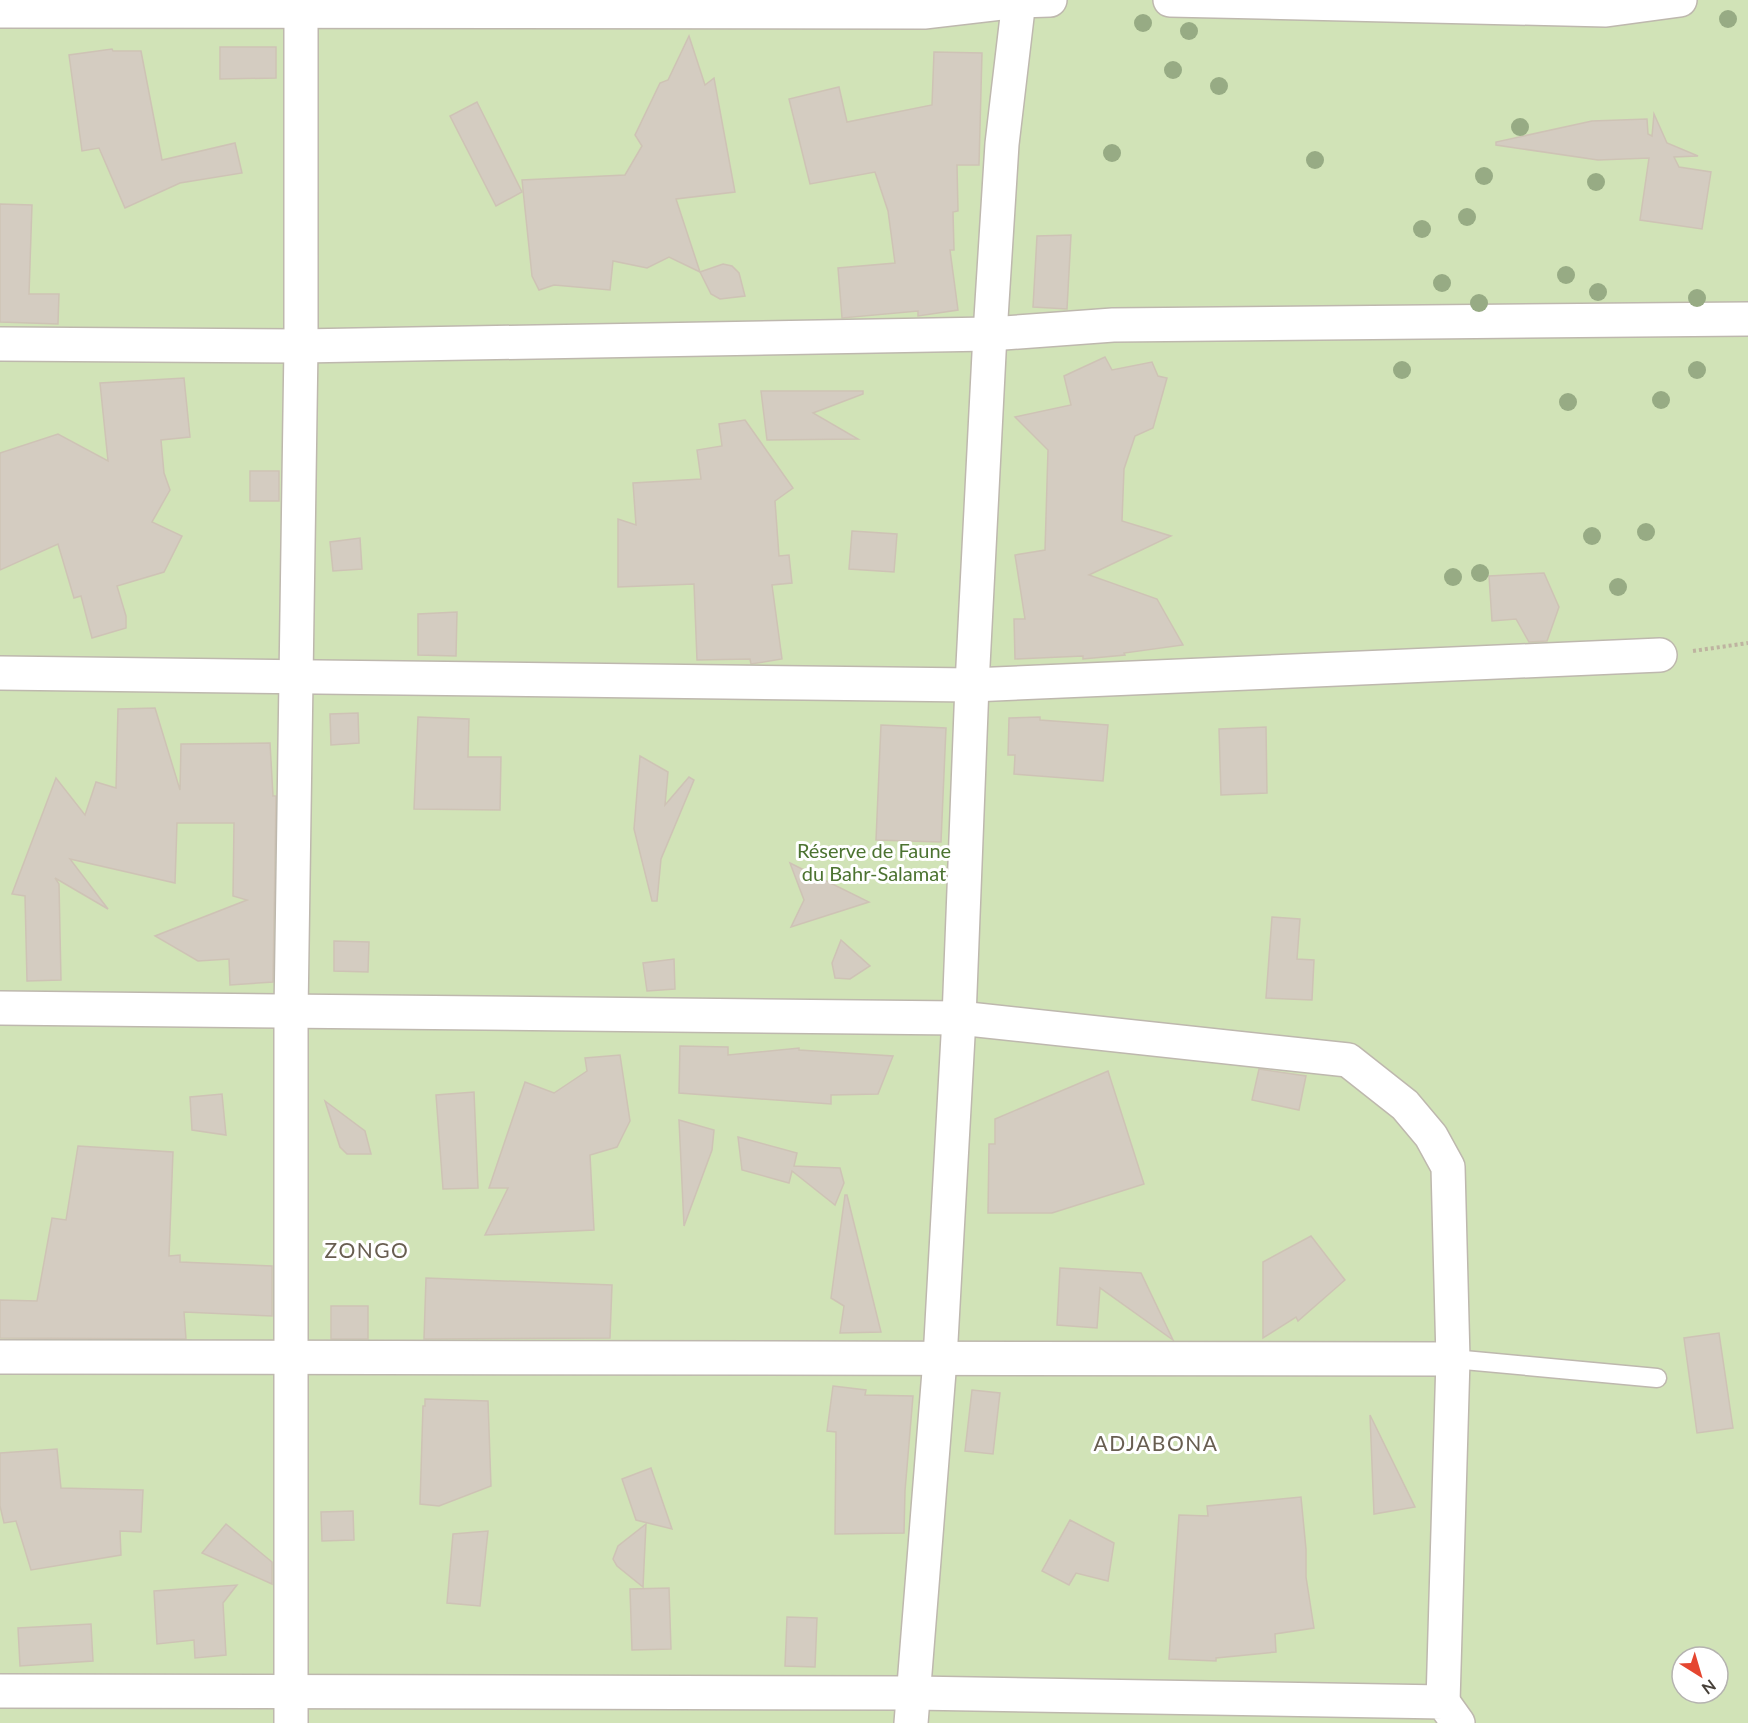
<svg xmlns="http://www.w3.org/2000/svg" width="1748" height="1723" viewBox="0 0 1748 1723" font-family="Lato,sans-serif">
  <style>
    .green { fill: #d1e3b7; fill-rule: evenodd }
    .building { fill: #d4ccc1; stroke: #cec3b5; stroke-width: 1.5 }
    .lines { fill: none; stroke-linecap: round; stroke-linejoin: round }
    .service-casing { stroke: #beb8ae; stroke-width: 21 }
    .minor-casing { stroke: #beb8ae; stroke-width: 36 }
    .path { stroke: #beb3a0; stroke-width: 4; stroke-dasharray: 3 3; stroke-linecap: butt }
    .service { stroke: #fff; stroke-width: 18 }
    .minor { stroke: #fff; stroke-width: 33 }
    .tree { fill: #97ab84 }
    .labels { text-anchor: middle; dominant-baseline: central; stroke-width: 6; stroke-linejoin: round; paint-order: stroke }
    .park-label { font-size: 20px; fill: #4c7331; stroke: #fff }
    .neighbourhood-label { font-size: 21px; letter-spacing: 1.5px; fill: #685e51; stroke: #fff }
  </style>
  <rect width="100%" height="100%" fill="#f3f0ea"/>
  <path class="green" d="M0,0H1748V1723H0ZM1682,1657H1718V1693H1682Z"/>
  <g class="building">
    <path d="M689,36L705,85L714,78L735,192L676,199L700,272L669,257L647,268L613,261L610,290L554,285L539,290L532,276L522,180L625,175L642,146L635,135L660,83L668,80Z"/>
    <path d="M220,47H276V78L220,79Z"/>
    <path d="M112,49L113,51H141L162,160L235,143L242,173L180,183L125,208L99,148L82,151L69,55Z"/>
    <path d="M934,52L982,53L979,165H957L958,211L953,212L954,250H950L958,310L918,316V311L842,318L838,268L895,263L888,211L875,172L810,184L789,99L839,87L847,122L932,105Z"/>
    <path d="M477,102L522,192L496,206L450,116Z"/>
    <path d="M1654,114L1667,143L1698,156L1674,157L1679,167L1711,172L1702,229L1640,220L1649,158L1598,160L1496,145V142L1592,121L1647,119L1648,134L1652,136Z"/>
    <path d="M0,204L32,205L29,294H59L58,324L0,322Z"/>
    <path d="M1071,235L1067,309L1033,307L1037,236Z"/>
    <path d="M723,264L732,266L739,273L745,296L720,299L711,294L700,272Z"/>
    <path d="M1105,357L1112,370L1152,362L1158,376L1167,378L1153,428L1135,436L1124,469L1122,521L1171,536L1089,575L1157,599L1183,645L1124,653L1125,655L1083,659V656L1015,659L1014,619H1025L1015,555L1045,550L1048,450L1015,417L1071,405L1064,376Z"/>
    <path d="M184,378L190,437L161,440L164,473L170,490L152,522L182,536L164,572L117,586L126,616V628L92,638L81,596L74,598L58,544L0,570V453L58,434L108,461L100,383Z"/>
    <path d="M761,391H863V394L813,413L858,439L767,440Z"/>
    <path d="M745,420L793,488L775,501L779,556L789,555L792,583L772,585L782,659L751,664L750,659L697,660L694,584L618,587V519L636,525L633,483L701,479L697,450L722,446L719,424Z"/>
    <rect x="250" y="471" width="29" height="30"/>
    <path d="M852,531L897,534L894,572L849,569Z"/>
    <path d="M360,538L362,569L333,571L330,542Z"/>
    <path d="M1544,573L1559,607L1547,641L1529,642L1516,619L1492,621L1489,576Z"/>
    <path d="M457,612L456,656L418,655V614Z"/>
    <path d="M155,708L180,790L181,744L270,743L273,796H276L273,982L230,985L229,959L198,961L155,936L247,900L233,896L234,823H177L175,883L70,859L108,909L55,878L59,884L61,980L27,981L25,896L12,894L56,778L85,815L96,782L116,788L118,709Z"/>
    <path d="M358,713L359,743L331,745L330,714Z"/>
    <path d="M418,717L469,719L468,757H501L500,810L414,809Z"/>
    <path d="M1040,717V720L1108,725L1103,781L1014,774L1015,755H1008L1009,718Z"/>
    <path d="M881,725L946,728L941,842L876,840Z"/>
    <path d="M1266,727L1267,793L1221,795L1219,729Z"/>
    <path d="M640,756L668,772L665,805L689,777L694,780L661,859L657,901H652L634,829Z"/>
    <path d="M790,863L869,902L791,927L804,900Z"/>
    <path d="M1272,917L1300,919L1297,959L1314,960L1312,1000L1266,998Z"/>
    <path d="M841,940L870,966L850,979L835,978L832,963Z"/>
    <path d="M334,941L369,942L368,972L334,971Z"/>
    <path d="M674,959L675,989L647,991L643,963Z"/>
    <path d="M680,1046L728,1047V1055L799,1048V1050L893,1056L878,1094L831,1095V1104L679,1093Z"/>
    <path d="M620,1055L630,1121L617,1147L590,1155L594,1230L485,1235L508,1188H489L525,1082L554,1093L587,1071L585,1058Z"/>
    <path d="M1259,1069L1306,1076L1299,1110L1252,1100Z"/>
    <path d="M1108,1071L1144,1184L1052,1213H988L989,1144H995V1119Z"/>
    <path d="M474,1092L478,1188L443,1189L436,1095Z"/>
    <path d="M222,1094L226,1135L192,1130L190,1097Z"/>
    <path d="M325,1101L365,1131L371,1154H347L340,1147Z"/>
    <path d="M679,1120L714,1130L712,1150L684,1226Z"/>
    <path d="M738,1137L797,1153L794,1166L840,1168L844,1183L835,1205L792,1171L789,1183L742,1170Z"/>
    <path d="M78,1146L173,1152L169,1256L180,1255V1262L272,1266V1316L184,1312L186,1339L0,1338V1300L37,1301L52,1218L66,1220Z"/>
    <path d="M845,1195H847L881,1332L840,1333L844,1306L831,1298Z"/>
    <path d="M1311,1236L1345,1280L1298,1321L1296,1317L1263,1338V1262Z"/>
    <path d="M1060,1268L1141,1273L1173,1340L1100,1288L1097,1328L1057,1325Z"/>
    <path d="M426,1278L612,1285L610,1338L424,1339Z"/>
    <rect x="331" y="1306" width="37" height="33"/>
    <path d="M1719,1333L1733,1428L1697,1433L1684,1338Z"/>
    <path d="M833,1386L866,1390L865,1395L913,1396L905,1491L904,1533L835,1534L836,1432L827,1431Z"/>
    <path d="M972,1390L1000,1393L993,1454L965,1451Z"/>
    <path d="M425,1399L488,1401L491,1486L439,1506L420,1504L423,1406H425Z"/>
    <path d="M1370,1415L1415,1507L1374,1514Z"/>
    <path d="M57,1449L61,1488L143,1490L141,1532L120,1531L121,1555L31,1570L16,1521L4,1523L0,1506V1453Z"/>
    <path d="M651,1468L672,1529L636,1520L622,1479Z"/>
    <path d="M1301,1497L1306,1549V1577L1314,1628L1275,1634L1276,1652L1216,1658V1661L1169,1659L1179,1515L1208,1516L1207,1506Z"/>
    <path d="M353,1511L354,1540L322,1541L321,1512Z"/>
    <path d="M1070,1520L1114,1543L1108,1581L1076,1573L1069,1585L1042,1571Z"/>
    <path d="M226,1524L272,1562V1584L202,1553Z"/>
    <path d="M646,1524L643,1587L617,1566L613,1559L618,1546Z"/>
    <path d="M488,1531L480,1606L447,1603L453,1534Z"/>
    <path d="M237,1585L223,1603L226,1655L195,1658L194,1640L157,1644L154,1591Z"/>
    <path d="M669,1588L671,1649L632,1650L630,1589Z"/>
    <path d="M787,1617L817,1618L815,1667L785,1666Z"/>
    <path d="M91,1624L93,1661L20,1666L18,1628Z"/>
  </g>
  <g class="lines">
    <defs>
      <path id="service" d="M1453,1359L1657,1378"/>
      <g id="minor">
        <path d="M1170,0L1606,10L1680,0"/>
        <path d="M0,11L924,12L1019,1L1050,0"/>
        <path d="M0,344L301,346L990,334L1113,325L1748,319"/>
        <path d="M0,673L972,685L1660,655"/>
        <path d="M0,1008L959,1018L1348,1060L1405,1105L1431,1136L1448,1167L1453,1359L1443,1702"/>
        <path d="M0,1357L1453,1359"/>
        <path d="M0,1691L914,1693L1443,1702L1458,1723"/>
        <path d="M291,1723V1013L301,346V0"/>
        <path d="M911,1723L940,1359L959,1018L972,685L990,334L1002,144L1019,0"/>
      </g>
    </defs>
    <use href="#service" class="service-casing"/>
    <use href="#minor" class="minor-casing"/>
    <path class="path" d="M1693,651L1748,643"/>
    <use href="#service" class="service"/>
    <use href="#minor" class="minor"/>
  </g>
  <g class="tree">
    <circle cx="1728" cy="19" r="9"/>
    <circle cx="1143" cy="23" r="9"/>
    <circle cx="1189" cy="31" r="9"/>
    <circle cx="1173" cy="70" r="9"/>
    <circle cx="1219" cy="86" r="9"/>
    <circle cx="1520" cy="127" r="9"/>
    <circle cx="1112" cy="153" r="9"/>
    <circle cx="1315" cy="160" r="9"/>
    <circle cx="1484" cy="176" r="9"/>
    <circle cx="1596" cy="182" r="9"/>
    <circle cx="1467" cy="217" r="9"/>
    <circle cx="1422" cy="229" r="9"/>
    <circle cx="1566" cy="275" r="9"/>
    <circle cx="1442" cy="283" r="9"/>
    <circle cx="1598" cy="292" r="9"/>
    <circle cx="1697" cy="298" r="9"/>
    <circle cx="1479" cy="303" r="9"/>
    <circle cx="1402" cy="370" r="9"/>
    <circle cx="1697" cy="370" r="9"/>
    <circle cx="1661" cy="400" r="9"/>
    <circle cx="1568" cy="402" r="9"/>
    <circle cx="1646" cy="532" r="9"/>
    <circle cx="1592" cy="536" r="9"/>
    <circle cx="1480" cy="573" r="9"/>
    <circle cx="1453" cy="577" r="9"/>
    <circle cx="1618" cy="587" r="9"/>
  </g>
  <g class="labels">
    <g class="park-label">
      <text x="874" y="850">Réserve de Faune<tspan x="874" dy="23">du Bahr-Salamat</tspan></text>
    </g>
    <g class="neighbourhood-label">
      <text x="367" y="1249">ZONGO</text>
      <text x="1156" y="1442">ADJABONA</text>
    </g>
  </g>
  <g transform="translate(1700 1675) rotate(143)"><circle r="28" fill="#ffffff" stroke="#b5b3b0" stroke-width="1.5"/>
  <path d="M0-4.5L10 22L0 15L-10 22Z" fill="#e54630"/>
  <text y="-9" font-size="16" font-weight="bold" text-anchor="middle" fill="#474139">N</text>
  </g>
</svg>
